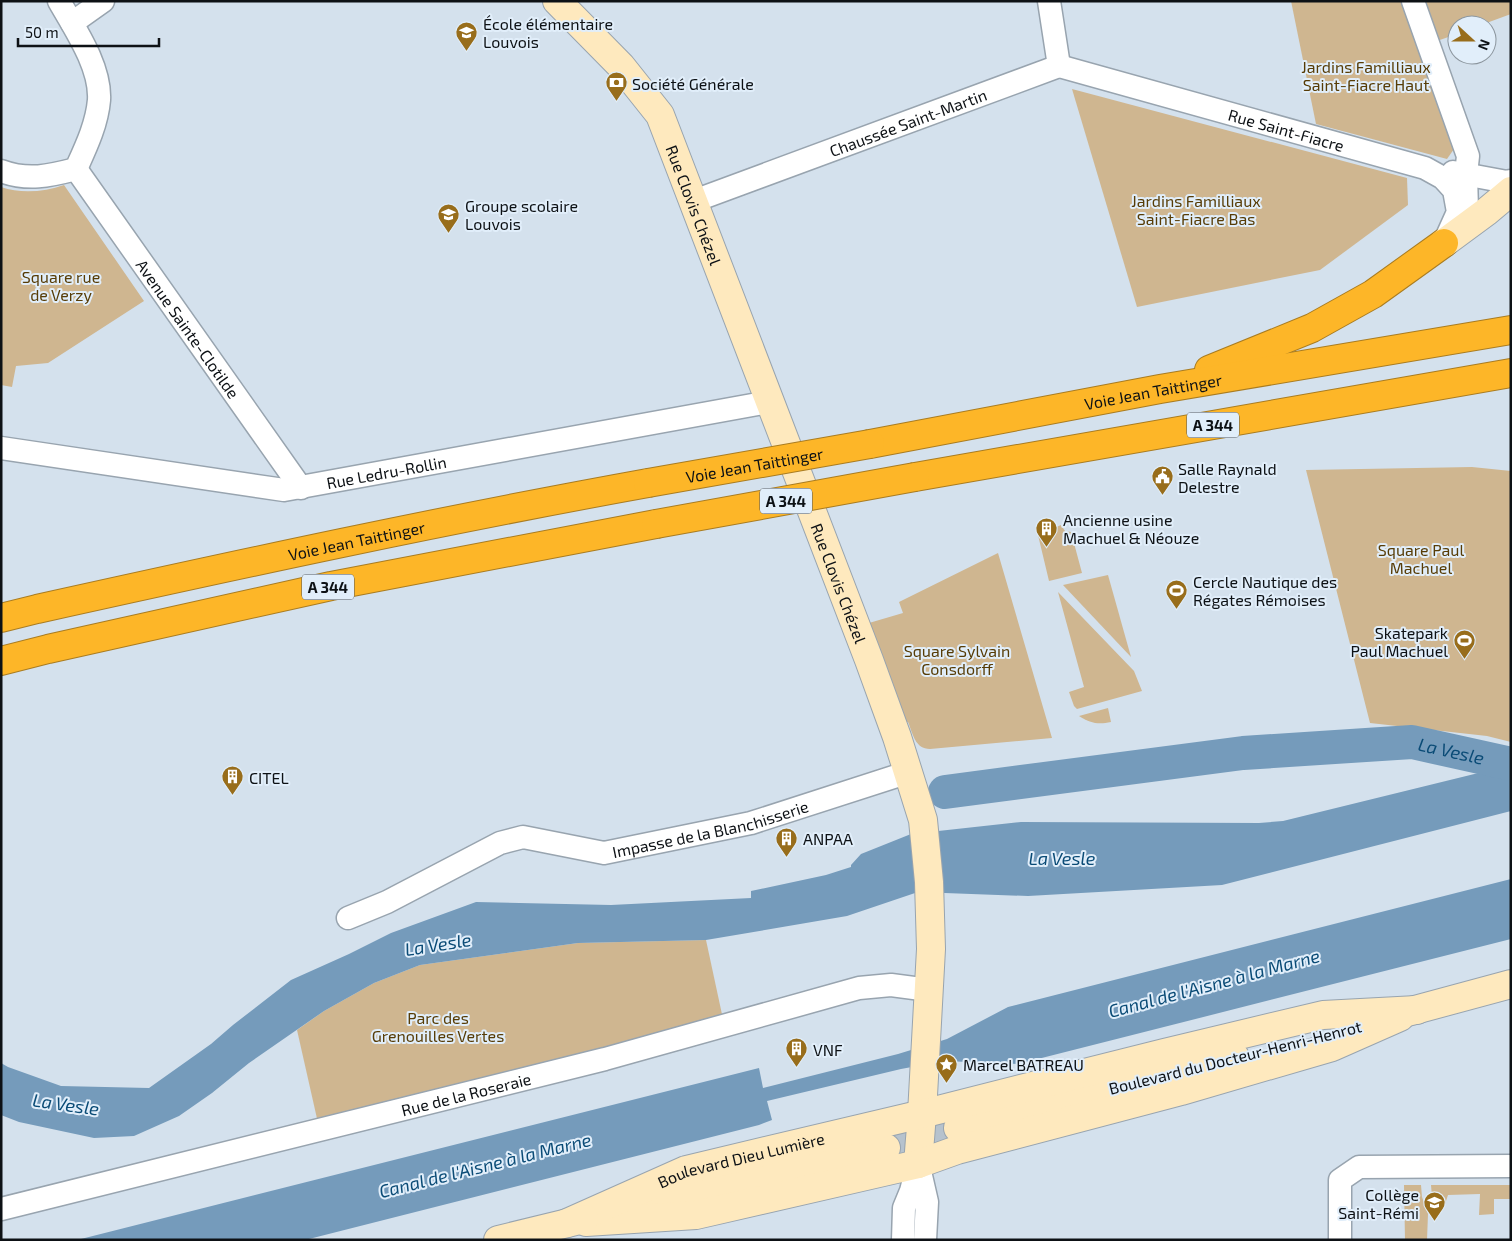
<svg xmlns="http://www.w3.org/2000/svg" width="1512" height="1241" viewBox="0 0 1512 1241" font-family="'Exo 2',sans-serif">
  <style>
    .green { fill: #cfb690 }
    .water { fill: #759bbb }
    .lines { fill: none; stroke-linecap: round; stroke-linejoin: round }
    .river { stroke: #759bbb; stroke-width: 34 }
    .secondary-tunnel { stroke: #b6c2cd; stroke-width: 28; stroke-dasharray: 28 14; stroke-linecap: butt }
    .street-casing { stroke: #98a4af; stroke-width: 25 }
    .secondary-casing { stroke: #98a4af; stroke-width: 30 }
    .highway-casing { stroke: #a97c21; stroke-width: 30 }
    .street { stroke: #fff; stroke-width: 22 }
    .secondary { stroke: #fee9be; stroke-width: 28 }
    .highway { stroke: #fdb628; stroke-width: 28 }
    .highway-bridge-casing { stroke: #a97c21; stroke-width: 30; stroke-linecap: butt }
    .highway-bridge { stroke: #fdb628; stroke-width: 28 }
    .labels { text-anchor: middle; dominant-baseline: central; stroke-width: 4; stroke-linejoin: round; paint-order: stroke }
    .shield { fill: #e1eefa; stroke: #4d535a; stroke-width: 1 }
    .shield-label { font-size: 15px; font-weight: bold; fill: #0d1115 }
    .poi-label { font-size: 16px; fill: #0d1115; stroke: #e1eefa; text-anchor: start }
    .park-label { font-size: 16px; fill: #573c06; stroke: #e1eefa }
    .street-label { font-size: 16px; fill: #0d1115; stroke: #e1eefa }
    .water-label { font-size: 18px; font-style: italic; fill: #0a4b76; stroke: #e1eefa }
  </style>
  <rect width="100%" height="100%" fill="#d4e1ed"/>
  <g class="green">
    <path d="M1291,1H1404L1454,149L1447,159L1316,124Z"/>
    <path d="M1420,1H1511V14L1481,25H1457V34L1434,42Z"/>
    <path d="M1072,89L1407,178L1408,205L1320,270L1137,307Z"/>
    <path d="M64,185L144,301L48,363L16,366L12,387L1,385V187C21,194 44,192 64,185Z"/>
    <path d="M1472,467L1511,471V742L1487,736L1370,723L1306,470Z"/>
    <path d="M1061,525L1065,531L1071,532L1082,573L1049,581L1038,535Z"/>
    <path d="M998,553L1052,738L930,749C915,749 913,734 908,722H906L869,623L903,613L899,602Z"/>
    <path d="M1108,575L1131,657L1063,585Z"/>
    <path d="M1058,592L1134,671L1142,691L1077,709L1074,706L1069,692L1084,687Z"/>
    <path d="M1108,708L1111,722C1098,725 1090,723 1079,716Z"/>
    <path d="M706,940L723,1019L318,1123L297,1030L324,1011L374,983L420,965L578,943Z"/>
    <path d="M1404,1185H1421L1422,1197L1428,1214L1427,1240H1405Z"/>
    <path d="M1431,1185H1511V1199H1494V1214L1479,1215L1480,1194L1448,1195L1445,1204H1439L1432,1197Z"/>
  </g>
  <g class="water">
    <path d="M1511,765V811L1222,885L1028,896L918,892L847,916L706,940L578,943L420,965L374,983L324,1011L249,1063L212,1093L179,1116L134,1136L94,1138L19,1122L1,1115V1063L8,1067L61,1086L149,1088L211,1044L233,1025L291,980L349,954L391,933L476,902L611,905L751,898V891L826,875L851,867V865L861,854L911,834L1021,822L1259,823L1283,821Z"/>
    <path d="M1511,879V939L1018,1064L944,1061L901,1069L767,1101L772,1120L759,1125L305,1240H77L759,1068L763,1088L898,1054L947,1039L1008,1007Z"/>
  </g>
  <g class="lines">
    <path class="river" id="s1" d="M945,792L1243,753L1412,742L1511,764"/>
    <path class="secondary-tunnel" d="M886,1148L958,1128"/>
    <defs>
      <g id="street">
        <path d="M1049,1L1059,66"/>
        <path d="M1413,1L1468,156L1466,174L1467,211"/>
        <path d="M72,23L103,1"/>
        <path id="s2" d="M1059,66L1425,168L1443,178L1454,190L1458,212L1444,243"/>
        <path id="s3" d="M76,169L301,488"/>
        <path d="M1,171C28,181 49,176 76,169C86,147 97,124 99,100C101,67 75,29 59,1"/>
        <path d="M1453,172L1507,182L1511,181"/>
        <path id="s4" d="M694,201L1059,66"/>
        <path id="s5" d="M1,448L284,490L769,402"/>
        <path id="s6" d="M348,918L387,902L500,843L523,837L604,853L751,823L909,772"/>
        <path d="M919,1167L927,1202L925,1240"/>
        <path id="s7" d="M1,1209L605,1059L859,988L891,985L929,990"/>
        <path d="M903,1240L904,1208L911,1191L918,1164"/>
        <path d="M1340,1240V1180L1359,1167L1511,1166"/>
      </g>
      <g id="secondary">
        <path id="s8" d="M557,1L621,66L660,115L869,660L897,737L923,820L929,882L931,949L922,1114L918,1164"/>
        <path d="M1444,243L1486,212L1511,191"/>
        <path d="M1400,1014L1511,984"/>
        <path d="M958,1128L1235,1057"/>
        <path d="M638,1206L886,1148"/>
        <path d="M586,1222L696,1215L918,1164L957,1150L1181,1091L1332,1047L1400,1017"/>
        <path id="s9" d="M567,1223L686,1170L922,1114L1164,1053L1323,1015L1417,1010"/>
        <path d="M498,1240L584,1219"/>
      </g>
      <g id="highway">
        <path d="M1209,370L1312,328L1373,294L1444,243"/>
        <path id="s10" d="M870,444L1160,389L1511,330"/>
        <path d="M915,477L1511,373"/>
        <path id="s11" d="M1,618L37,609C240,564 443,520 648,483"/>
        <path d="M1,661L48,649L331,586L656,524"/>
      </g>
    </defs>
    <use href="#street" class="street-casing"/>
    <use href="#secondary" class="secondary-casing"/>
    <use href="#highway" class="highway-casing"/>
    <use href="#street" class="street"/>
    <use href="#secondary" class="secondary"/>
    <use href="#highway" class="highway"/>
    <defs>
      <g id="highway-bridge">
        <path id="s12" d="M648,483L870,444"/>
        <path d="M656,524L915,477"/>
      </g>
    </defs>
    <use href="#highway-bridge" class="highway-bridge-casing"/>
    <use href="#highway-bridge" class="highway-bridge"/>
  </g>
  <defs>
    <symbol id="school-pin" viewBox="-11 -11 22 30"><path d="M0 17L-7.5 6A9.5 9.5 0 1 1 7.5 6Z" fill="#986d1b" stroke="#e1eefa"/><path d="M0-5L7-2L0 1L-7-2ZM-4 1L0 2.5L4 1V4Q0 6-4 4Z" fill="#fff"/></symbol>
    <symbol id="bank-pin" viewBox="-11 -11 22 30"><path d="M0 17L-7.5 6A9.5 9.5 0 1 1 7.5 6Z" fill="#986d1b" stroke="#e1eefa"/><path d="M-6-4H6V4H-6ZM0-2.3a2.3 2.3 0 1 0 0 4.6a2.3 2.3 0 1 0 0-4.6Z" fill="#fff"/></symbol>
    <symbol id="civic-pin" viewBox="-11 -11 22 30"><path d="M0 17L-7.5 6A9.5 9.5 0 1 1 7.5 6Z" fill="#986d1b" stroke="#e1eefa"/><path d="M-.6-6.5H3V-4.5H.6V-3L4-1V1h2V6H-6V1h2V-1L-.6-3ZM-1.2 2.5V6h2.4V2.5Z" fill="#fff"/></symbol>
    <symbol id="building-pin" viewBox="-11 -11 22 30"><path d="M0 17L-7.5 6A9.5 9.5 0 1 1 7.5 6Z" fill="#986d1b" stroke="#e1eefa"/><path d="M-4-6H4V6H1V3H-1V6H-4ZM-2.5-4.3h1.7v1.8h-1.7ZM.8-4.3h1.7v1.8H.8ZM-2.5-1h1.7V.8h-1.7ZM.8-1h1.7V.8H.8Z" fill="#fff"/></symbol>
    <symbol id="stadium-pin" viewBox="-11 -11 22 30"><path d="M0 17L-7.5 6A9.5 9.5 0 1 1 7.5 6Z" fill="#986d1b" stroke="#e1eefa"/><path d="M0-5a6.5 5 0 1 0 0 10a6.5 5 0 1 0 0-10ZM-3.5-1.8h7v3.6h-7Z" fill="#fff"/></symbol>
    <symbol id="sight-pin" viewBox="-11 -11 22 30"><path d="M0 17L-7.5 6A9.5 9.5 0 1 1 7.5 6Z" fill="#986d1b" stroke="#e1eefa"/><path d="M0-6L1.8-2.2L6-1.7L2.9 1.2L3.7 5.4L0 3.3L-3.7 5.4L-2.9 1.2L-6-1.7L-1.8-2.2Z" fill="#fff"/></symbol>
  </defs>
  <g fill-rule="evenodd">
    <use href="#school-pin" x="454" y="20" width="25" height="34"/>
    <use href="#bank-pin" x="604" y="70" width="25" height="34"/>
    <use href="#school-pin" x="436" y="202" width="25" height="34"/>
    <use href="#civic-pin" x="1150" y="464" width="25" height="34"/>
    <use href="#building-pin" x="1034" y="516" width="25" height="34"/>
    <use href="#stadium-pin" x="1164" y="578" width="25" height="34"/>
    <use href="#stadium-pin" x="1452" y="628" width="25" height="34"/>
    <use href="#building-pin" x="220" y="764" width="25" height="34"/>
    <use href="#building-pin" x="774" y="826" width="25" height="34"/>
    <use href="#building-pin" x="784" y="1036" width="25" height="34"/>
    <use href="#sight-pin" x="934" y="1052" width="25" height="34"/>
    <use href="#school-pin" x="1422" y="1190" width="25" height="34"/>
  </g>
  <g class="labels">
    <g class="shield">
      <rect x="1187" y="412.5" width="52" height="25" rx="4"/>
      <rect x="760" y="488.5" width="52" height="25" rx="4"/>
      <rect x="302" y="574.5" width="52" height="25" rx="4"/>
    </g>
    <g class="shield-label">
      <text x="1213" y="425">A 344</text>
      <text x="786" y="501">A 344</text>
      <text x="328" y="587">A 344</text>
    </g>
    <g class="poi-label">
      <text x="483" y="23">École élémentaire<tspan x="483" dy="18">Louvois</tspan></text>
      <text x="632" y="83">Société Générale</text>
      <text x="465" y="205">Groupe scolaire<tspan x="465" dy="18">Louvois</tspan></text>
      <text x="1178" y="468">Salle Raynald<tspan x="1178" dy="18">Delestre</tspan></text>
      <text x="1063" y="519">Ancienne usine<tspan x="1063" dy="18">Machuel &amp; Néouze</tspan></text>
      <text x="1193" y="581">Cercle Nautique des<tspan x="1193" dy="18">Régates Rémoises</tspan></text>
      <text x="1448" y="632" text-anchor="end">Skatepark<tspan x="1448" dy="18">Paul Machuel</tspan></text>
      <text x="249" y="777">CITEL</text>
      <text x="803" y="838">ANPAA</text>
      <text x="813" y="1049">VNF</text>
      <text x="963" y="1064">Marcel BATREAU</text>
      <text x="1419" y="1194" text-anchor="end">Collège<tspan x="1419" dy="18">Saint-Rémi</tspan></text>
    </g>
    <g class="park-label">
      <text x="1366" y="66">Jardins Familliaux<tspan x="1366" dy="18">Saint-Fiacre Haut</tspan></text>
      <text x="1196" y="200">Jardins Familliaux<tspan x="1196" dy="18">Saint-Fiacre Bas</tspan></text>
      <text x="61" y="276">Square rue<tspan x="61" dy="18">de Verzy</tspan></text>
      <text x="1421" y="549">Square Paul<tspan x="1421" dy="18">Machuel</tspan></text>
      <text x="957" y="650">Square Sylvain<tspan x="957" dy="18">Consdorff</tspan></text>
      <text x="438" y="1017">Parc des<tspan x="438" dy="18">Grenouilles Vertes</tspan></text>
    </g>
    <g class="street-label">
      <text stroke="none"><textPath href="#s4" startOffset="228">Chaussée Saint-Martin</textPath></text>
      <text stroke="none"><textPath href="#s2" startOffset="236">Rue Saint-Fiacre</textPath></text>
      <text stroke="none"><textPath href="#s8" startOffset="250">Rue Clovis Chézel</textPath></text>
      <text stroke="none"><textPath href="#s3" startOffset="195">Avenue Sainte-Clotilde</textPath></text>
      <text stroke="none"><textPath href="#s10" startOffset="288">Voie Jean Taittinger</textPath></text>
      <text stroke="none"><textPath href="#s12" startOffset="108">Voie Jean Taittinger</textPath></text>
      <text stroke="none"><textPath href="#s5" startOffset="390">Rue Ledru-Rollin</textPath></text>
      <text stroke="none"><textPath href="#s11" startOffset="364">Voie Jean Taittinger</textPath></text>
      <text stroke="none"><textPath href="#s8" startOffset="655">Rue Clovis Chézel</textPath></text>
      <text stroke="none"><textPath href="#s6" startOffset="385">Impasse de la Blanchisserie</textPath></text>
      <text transform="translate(1235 1057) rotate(-14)">Boulevard du Docteur-Henri-Henrot</text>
      <text stroke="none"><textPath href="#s7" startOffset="479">Rue de la Roseraie</textPath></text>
      <text stroke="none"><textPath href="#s9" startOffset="186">Boulevard Dieu Lumière</textPath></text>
    </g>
    <g class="water-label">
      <text stroke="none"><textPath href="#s1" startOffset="510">La Vesle</textPath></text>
      <text x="1062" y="858">La Vesle</text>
      <text transform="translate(438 944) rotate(-9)">La Vesle</text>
      <text transform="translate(1214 983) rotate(-15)">Canal de l'Aisne à la Marne</text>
      <text transform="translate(66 1104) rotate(8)">La Vesle</text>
      <text transform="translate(485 1165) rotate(-14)">Canal de l'Aisne à la Marne</text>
    </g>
  </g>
  <rect width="1512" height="1241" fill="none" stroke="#0d1115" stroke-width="5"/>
  <g transform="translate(1472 40) rotate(111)"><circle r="24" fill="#e1eefa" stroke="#8c969e"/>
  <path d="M0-4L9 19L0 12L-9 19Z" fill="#986d1b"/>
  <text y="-8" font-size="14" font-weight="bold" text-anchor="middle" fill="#0d1115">N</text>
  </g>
  <path d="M18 38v8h141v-8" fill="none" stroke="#0d1115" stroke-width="2.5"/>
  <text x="25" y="38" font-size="15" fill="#0d1115" stroke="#e1eefa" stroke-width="4" paint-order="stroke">50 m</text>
</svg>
